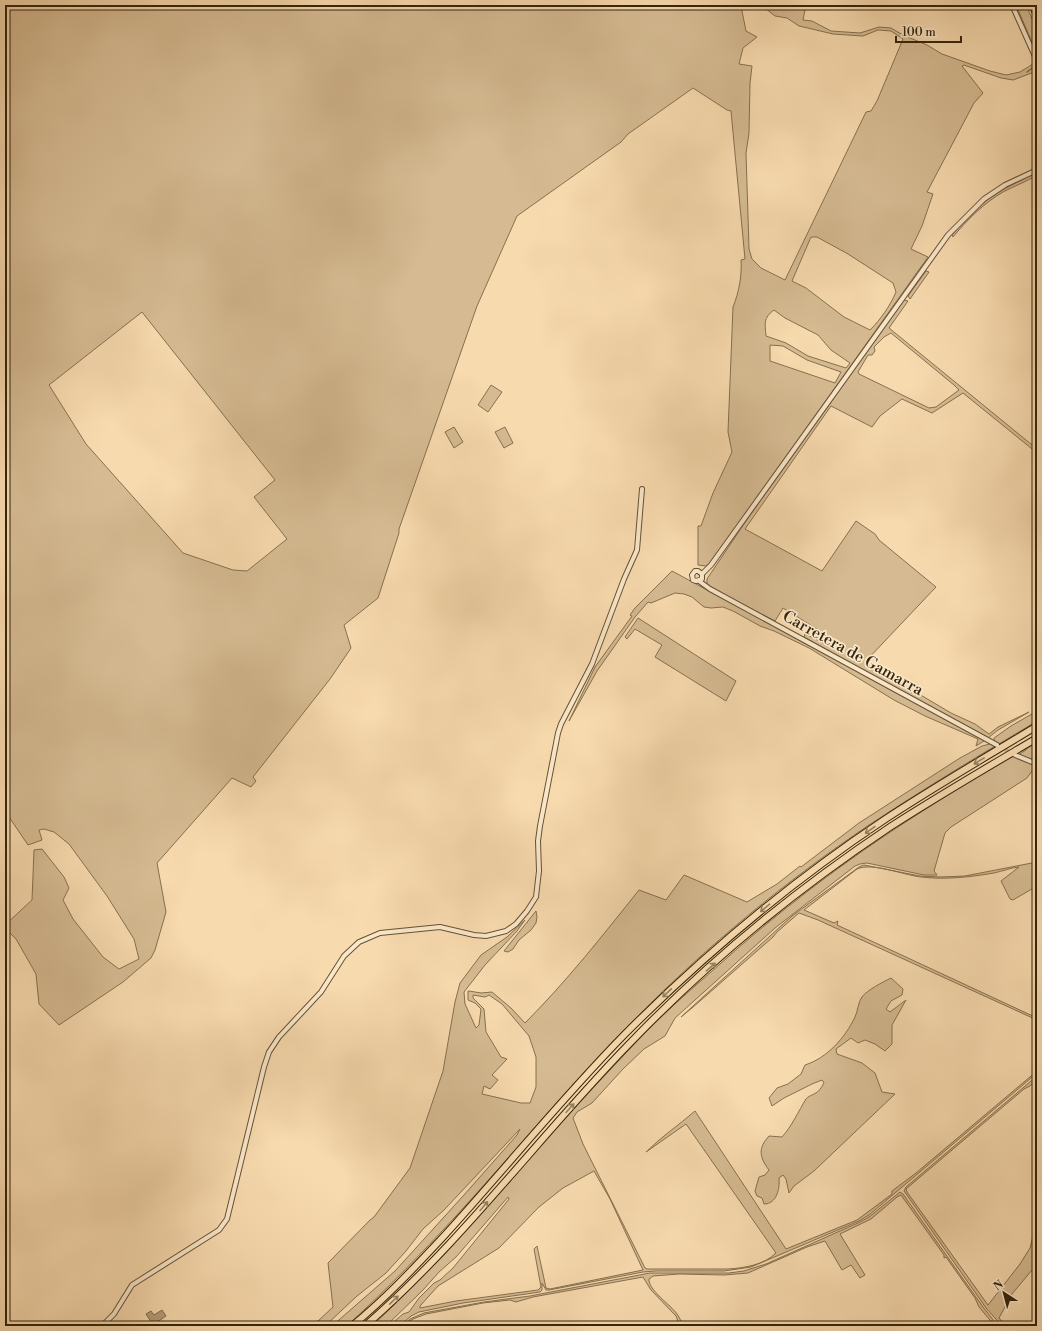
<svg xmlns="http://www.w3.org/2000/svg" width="1042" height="1331" viewBox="0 0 1042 1331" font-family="'Libre Bodoni',serif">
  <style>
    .green { fill: #d6bb92; stroke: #86704f; fill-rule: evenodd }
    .water { fill: #b59c77; stroke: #826c4c }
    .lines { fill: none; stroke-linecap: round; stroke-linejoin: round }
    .stream { stroke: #826c4c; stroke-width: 1.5 }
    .minor-tunnel { stroke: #d0b68e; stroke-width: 4; stroke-dasharray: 4 2; stroke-linecap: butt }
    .minor-casing { stroke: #665234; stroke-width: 6 }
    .highway-casing { stroke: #35250c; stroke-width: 8 }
    .minor { stroke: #fae7ca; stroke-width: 4 }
    .highway { stroke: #f7daae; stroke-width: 6 }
    .oneway { stroke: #96805d }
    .labels { text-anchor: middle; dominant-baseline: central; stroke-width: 3.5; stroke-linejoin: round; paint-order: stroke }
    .street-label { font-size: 16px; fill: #35250c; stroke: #fae7ca }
  </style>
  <rect width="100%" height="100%" fill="#f7daae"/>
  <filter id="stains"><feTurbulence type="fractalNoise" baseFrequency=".005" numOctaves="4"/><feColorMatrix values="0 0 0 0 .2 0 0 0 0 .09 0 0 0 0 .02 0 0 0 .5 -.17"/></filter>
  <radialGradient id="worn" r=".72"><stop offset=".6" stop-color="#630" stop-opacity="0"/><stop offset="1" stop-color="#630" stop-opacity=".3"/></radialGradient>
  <g class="green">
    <path d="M5,5H742V11L746,31L757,37L743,48L739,64L752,66L750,83L749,133L746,153L749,249L752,259L761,268L785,280L866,112L871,111L877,101L903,39L891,31L878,30L863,36L833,34L799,26L787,18L775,16L761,5H806L803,20L812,21L831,31L860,33L879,27L891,28L903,35L927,45L942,54L990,71L1006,75L1020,72L1033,64L1037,69V71L1013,80L1001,78L964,65L962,66L983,93L974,103L927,192L933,194L922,226L911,249L928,257L711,562L706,566L698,565V526H701L713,493L732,452L728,432L733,307C739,292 742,276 741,260L745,259L731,111L727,110L693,88L628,134L621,142L517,216L477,306L399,529V533L378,598L344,625L351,648L330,679L253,777L256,781L251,787L232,778L157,863L166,912L155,950L151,958L123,982L59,1025L39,1004L36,974L16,939L5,928V925L32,900L34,850L42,849L64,877L69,888L63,900L73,919L103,957L119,969L139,959L134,939L107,896L69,844L54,832L44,829L39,830L42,840L28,845L5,811ZM811,237H817L848,254L893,283L896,292C890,306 881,319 870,330L844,317L806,288L792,281ZM774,310L785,318L818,335L831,350L850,363L846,368L808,356L786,343L766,336C765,324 763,318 774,310ZM142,312L275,480L254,497L287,539L247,571L233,570L183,553L86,444L49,385ZM770,345L783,346L807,360L841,372L835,383L770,361Z"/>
    <path d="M1016,5H1026L1037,30V54Z"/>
    <path d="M1037,172V175C1026,182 1014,186 1003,192C984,203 967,220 953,237L952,235C959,227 966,219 973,212C991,194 1015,183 1037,172Z"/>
    <path d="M926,271L929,272L910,299L908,296Z"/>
    <path d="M904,300L908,301L889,328L1037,449V453L963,393L932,413L902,399L880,416L872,427L831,406L745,529L822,571L856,521L875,534L879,540L936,587L865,662L951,713L975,724L989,734L998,727L1029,712L998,730L988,738L936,711L804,637L805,634L840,651L844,646L783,608L775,621L714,589L707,584V579L746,521ZM891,333L954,385L959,390L936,407L929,408L859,374L858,372L868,355H872L875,351L874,347L884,337Z"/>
    <path d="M491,385L502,392L488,412L478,405Z"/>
    <path d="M454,427L463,442L454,448L445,432Z"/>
    <path d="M505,427L513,443L504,448L495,432Z"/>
    <path d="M672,571L984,740V741L976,746L978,739L925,716L894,700L809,648L774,631L760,626L733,611L723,607L711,608L704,607L692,597L684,594L675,593L651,603L648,602L635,617L597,671L569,721L595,667L632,616L630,615L635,608Z"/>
    <path d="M638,618L736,681L726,701L655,657L662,645L635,629L627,639L625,637Z"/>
    <path d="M1037,711V721L999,744L994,741V738L1011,726Z"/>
    <path d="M1037,742V762L1018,755L1026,750V749Z"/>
    <path d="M990,744L995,746C952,772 910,798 869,825C786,881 707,946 637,1017C573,1081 516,1151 455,1217C421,1254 387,1289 350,1323L346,1326H332L395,1271L464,1195L517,1135L520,1129L444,1210L423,1229L406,1251L386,1273L357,1296L325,1326H297L318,1321L333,1307L328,1263L370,1220L374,1217L410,1168L443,1071L455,1002L460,983L481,955L507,937L525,920L517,931L485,965L464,992L465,1004L476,1028L479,1025L481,1009L475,1003L468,1000V991H469L481,993L492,992L511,1008L525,1023C567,981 603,935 639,890L666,900L684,875L747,902L777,884L800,866L801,867L859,823L960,758L982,746ZM473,995L485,997L489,995L502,1004L529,1036L536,1057V1087L530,1103H521L482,1094L484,1086L490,1089L498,1080L492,1075L507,1059L501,1057L486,1032L484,1009L473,998Z"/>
    <path d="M1014,756L1037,766V772L1032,771L1027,778L951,827L945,833L934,871L937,875H924L867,863L860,864L855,866L775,928L675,1018L665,1036L644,1049L623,1069L592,1103L577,1112L573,1118L583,1144L645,1268L647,1269H728C744,1268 764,1265 776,1253L686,1124L646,1152C661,1137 679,1125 695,1111L786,1249L857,1220L892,1194V1191L916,1173L1037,1071V1073L869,1215L859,1221L751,1267L724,1271H656L643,1272L549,1290H546L542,1283V1290L540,1292L463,1303L419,1312L411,1316L399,1326H389L403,1314L409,1312L419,1298L434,1283L440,1280L453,1268L505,1204L509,1199L508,1197L456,1257L439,1272L423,1290L386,1326H372C439,1264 498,1195 558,1126C585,1096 613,1067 641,1037C663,1014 687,993 711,972C775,914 844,861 918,814C949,794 981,774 1014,756ZM594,1171L610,1199L643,1270L550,1289L546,1288L537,1246L534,1249L541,1287L538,1290L456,1301L420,1308V1306L438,1286L499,1248L539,1207L563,1188Z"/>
    <path d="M1037,862V886L1013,900L1010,899L1001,881L1019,867C1010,868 1003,871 994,873C970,877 945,880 921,877C903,875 873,862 857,869L804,910L834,923L838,921L837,925L1037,1018V1020L818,920L799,913L777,932L773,937L692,1008L681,1017L792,916L859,867L864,865L920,876L941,877L965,876Z"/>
    <path d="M536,911L537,917L536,923L531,930L519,940L513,949L508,952L504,951Z"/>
    <path d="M891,978L903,989L902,995L891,1001L886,1009L890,1012L906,1000L892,1025V1044L885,1051L875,1044L865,1040L858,1043L851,1038L836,1049L837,1054L862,1063L875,1073L882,1092L895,1094L814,1171L794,1186L789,1193L786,1179L783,1175L779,1178C780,1188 777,1204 764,1204L762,1198L757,1196L755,1191L759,1177L765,1175L769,1170C759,1157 758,1148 769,1136L782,1137C792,1126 798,1112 806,1099C808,1096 811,1096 814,1094C819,1092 821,1088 824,1083L822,1080L812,1084L784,1098L772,1106L769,1098L777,1088L788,1084L801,1074L805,1065C827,1058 845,1038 855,1017C858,1011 858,1002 862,997C867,990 883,982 891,978Z"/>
    <path d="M1037,1076V1079L1030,1086L1024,1089L906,1189L907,1192L988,1305L1020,1264L1030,1248L1037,1220V1264L1012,1294L999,1318L1006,1326H1002L986,1308L904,1191L906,1187Z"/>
    <path d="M900,1192L903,1194L983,1307L998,1326H995L979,1307L975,1298L946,1257L944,1258V1255L901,1195L897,1197L871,1219L840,1234L865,1275L860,1278L851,1265L842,1270L825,1241L807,1247L748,1273L724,1275L679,1274L653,1276L649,1279C648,1290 671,1305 677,1314C680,1318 681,1322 684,1326H680L676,1316L651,1290L643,1277L533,1297L516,1302L510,1300L483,1303L426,1314L413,1319L402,1326L410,1319L424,1313L484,1302L530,1296L650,1273H729L744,1271L766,1264L860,1222L869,1217Z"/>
  </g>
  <path class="water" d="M162,1310L166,1316L153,1325L146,1314L151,1311L154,1315Z"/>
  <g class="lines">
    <path class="stream" d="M1027,72L1035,66"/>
    <path class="minor-tunnel" d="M1000,747L1013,754"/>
    <defs>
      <g id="minor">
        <path d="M1012,5L1037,61"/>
        <path d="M702,574L698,571H695L692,575L693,580L696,581L702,579V574L711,565L948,235L984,199L1005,185L1037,170"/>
        <path d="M699,581L710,589L997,745"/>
        <path d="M1015,755L1037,764"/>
        <path d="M102,1326L114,1314L132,1285L219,1230L227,1219L264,1067L269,1052L279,1037L321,992L344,956L359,942L380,933L440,927L474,935L486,936L506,931L516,924L527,911L536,897L539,871L538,841L540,826L558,733L561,724L592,664L624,579L637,550L642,489"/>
      </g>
      <g id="highway">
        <path d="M1032,5L1037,15"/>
        <path d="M352,1326C385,1299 415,1267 444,1236C505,1169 562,1098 625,1034C704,955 791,882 884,820C934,787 986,757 1037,726"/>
        <path d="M365,1326C463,1241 540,1135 630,1043C708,962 797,889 890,827C938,796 988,767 1037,738"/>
      </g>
    </defs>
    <use href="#minor" class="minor-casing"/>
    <use href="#highway" class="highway-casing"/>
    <use href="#minor" class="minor"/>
    <use href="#highway" class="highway"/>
  </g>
  <defs><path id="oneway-shaft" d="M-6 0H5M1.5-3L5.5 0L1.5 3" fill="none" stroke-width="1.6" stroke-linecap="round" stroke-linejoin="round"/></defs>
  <g class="oneway">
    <use href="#oneway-shaft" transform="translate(979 761) rotate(149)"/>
    <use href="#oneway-shaft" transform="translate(870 830) rotate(145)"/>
    <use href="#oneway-shaft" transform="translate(765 908) rotate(140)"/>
    <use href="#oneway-shaft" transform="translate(711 967) rotate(-41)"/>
    <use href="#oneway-shaft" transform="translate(667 993) rotate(137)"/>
    <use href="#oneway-shaft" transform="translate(570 1108) rotate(-48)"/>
    <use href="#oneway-shaft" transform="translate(484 1206) rotate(-49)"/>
    <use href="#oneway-shaft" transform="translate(394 1300) rotate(-44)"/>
  </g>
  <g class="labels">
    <g class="street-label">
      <text transform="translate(853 653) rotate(29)">Carretera de Gamarra</text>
    </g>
  </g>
  <rect width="1042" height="1331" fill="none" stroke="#f7daae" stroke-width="20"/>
  <rect x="6" y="6" width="1030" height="1319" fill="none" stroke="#35250c" stroke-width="2"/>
  <rect x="10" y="10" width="1022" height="1311" fill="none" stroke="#35250c"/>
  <g transform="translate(1004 1293) rotate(324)" stroke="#fae7ca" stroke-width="3" paint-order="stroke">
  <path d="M0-3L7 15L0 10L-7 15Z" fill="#35250c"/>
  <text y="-6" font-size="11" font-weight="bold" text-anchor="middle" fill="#35250c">N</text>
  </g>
  <path d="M896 36v6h65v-6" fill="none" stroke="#35250c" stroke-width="2"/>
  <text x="902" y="36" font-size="12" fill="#35250c" stroke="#fae7ca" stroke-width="3" paint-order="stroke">100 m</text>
  <rect width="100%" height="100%" filter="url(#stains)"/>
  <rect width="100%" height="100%" fill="url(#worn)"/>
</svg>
